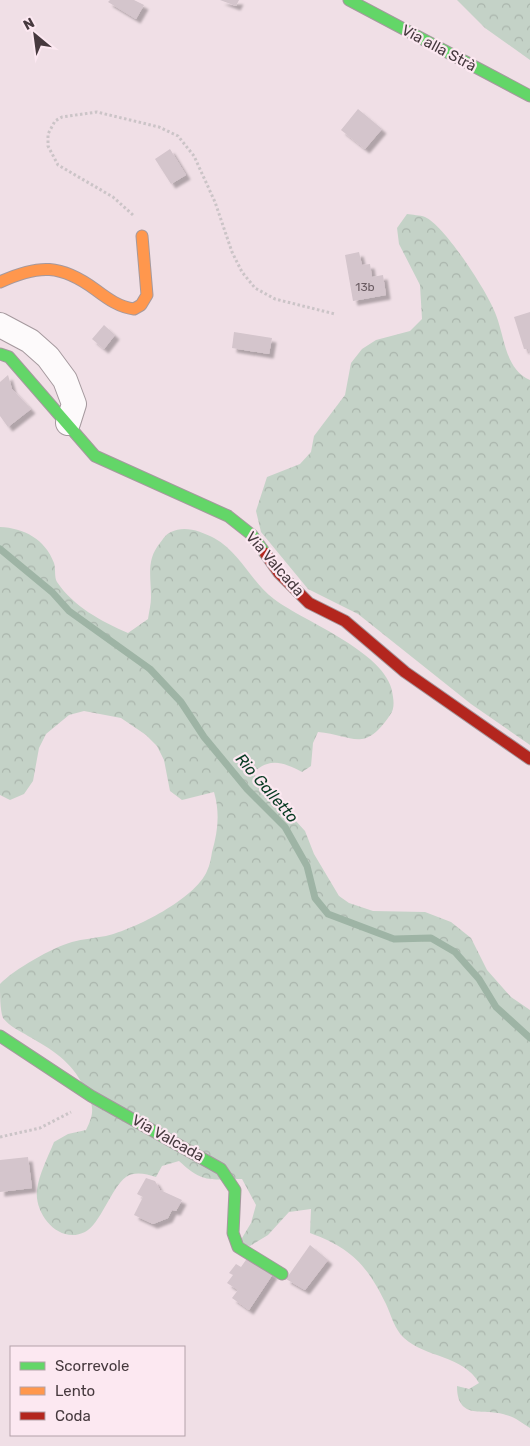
<svg xmlns="http://www.w3.org/2000/svg" width="530" height="1446" viewBox="0 0 530 1446" font-family="Rubik,sans-serif">
  <style>
    .forest { fill: url(#forest-crowns) }
    .lines { fill: none; stroke-linecap: round; stroke-linejoin: round }
    .stream { stroke: #9eb4a5; stroke-width: 7 }
    .building { fill: #d4c5cc; filter: url(#shadow) }
    .street-casing { stroke: #a5999e; stroke-width: 26 }
    .fast-casing { stroke: #a5999e; stroke-width: 13 }
    .slow-casing { stroke: #a5999e; stroke-width: 13 }
    .jam-casing { stroke: #a5999e; stroke-width: 13 }
    .path { stroke: #cbc4c7; stroke-width: 3; stroke-dasharray: 2.5 2.5; stroke-linecap: butt }
    .street { stroke: #fdfafb; stroke-width: 24 }
    .fast { stroke: #63d668; stroke-width: 11 }
    .slow { stroke: #ff974d; stroke-width: 11 }
    .jam { stroke: #b3261e; stroke-width: 11 }
    .labels { text-anchor: middle; dominant-baseline: central; stroke-width: 4.5; stroke-linejoin: round; paint-order: stroke }
    .number-label { font-size: 12px; fill: #6a5c62 }
    .street-label { font-size: 15px; fill: #46393e; stroke: #fce8f1 }
    .water-label { font-size: 16px; font-style: italic; fill: #063a21; stroke: #fce8f1 }
  </style>
  <defs>
    <pattern id="forest-crowns" width="20" height="18" patternUnits="userSpaceOnUse" patternTransform="scale(1.25)"><rect width="20" height="18" fill="#c4d2c7"/><path d="M2 6a3 3 0 1 1 6 0M12 15a3 3 0 1 1 6 0" fill="none" stroke="#aab5ac"/></pattern>
    <filter id="shadow"><feDropShadow dx="4.5" dy="4.5" stdDeviation="1" flood-color="#0004"/></filter>
  </defs>
  <rect width="100%" height="100%" fill="#f0dfe6"/>
  <g class="forest">
    <path d="M457,0H530V60L485,28Z"/>
    <path d="M407,214C412,215 420,215 425,217C445,226 489,294 496,315C505,338 505,369 530,380V745L471,704L358,614L308,589L261,532L256,511L267,477L300,464L311,452L314,436L345,395L351,363L362,349L376,340L410,331L422,319L420,285L399,244L397,228Z"/>
    <path d="M0,527C24,528 45,539 54,563C56,569 54,577 57,582C74,607 101,621 128,633L148,619C149,612 151,604 151,597C151,576 146,560 160,543C163,539 166,534 171,532C184,525 201,531 214,538C240,552 251,582 274,599C304,622 392,654 393,697C394,703 394,710 390,715C364,754 353,735 318,732L313,743L311,766L302,772C284,763 271,757 254,772L258,783L265,792L285,809L305,831L314,854L339,896L349,903L373,911L425,912L451,922L471,938L487,970L511,997L530,1010V1428C522,1423 515,1417 506,1415C485,1407 457,1422 457,1386L469,1389L479,1383C463,1355 426,1358 404,1338C395,1330 391,1315 386,1304C367,1265 351,1248 310,1233L311,1209L289,1212L268,1235L250,1246L239,1243L251,1223L256,1205L242,1179C210,1179 204,1184 179,1161L162,1166L156,1177C146,1174 135,1171 126,1177C111,1188 100,1225 85,1232C59,1245 34,1214 37,1190C39,1174 48,1157 54,1142L68,1134L86,1130C95,1112 94,1105 84,1087C71,1061 53,1050 28,1036C20,1031 9,1026 3,1018C0,1010 0,994 0,984C13,970 53,947 72,942C83,939 95,938 106,936C135,929 195,899 207,871C210,865 211,858 212,852C218,831 220,813 214,792L182,800L170,791L164,760L157,746L146,735L121,718L84,711L69,715L46,734L39,748L33,781L24,794L10,800L0,795Z"/>
  </g>
  <g class="lines">
    <path class="stream" d="M0,549L52,592L69,611L150,669L181,702L204,737L247,789L285,827L307,866L315,898L328,914L394,939L431,938L455,952L479,979L496,1007L530,1038"/>
  </g>
  <g class="building">
    <path d="M110,0H134L144,5L136,19L108,2Z"/>
    <path d="M220,0H239L236,6Z"/>
    <path d="M358,109L382,129L365,149L341,130Z"/>
    <path d="M170,149L186,175L171,184L155,159Z"/>
    <path d="M359,252L362,265L370,264L372,277L383,275L386,295L353,301L345,255Z"/>
    <path d="M530,312V354L528,349H524L514,317Z"/>
    <path d="M104,325L115,335L104,349L92,339Z"/>
    <path d="M234,332L272,338L269,354L232,348Z"/>
    <path d="M8,375L12,389L31,409L8,427L0,416V382Z"/>
    <path d="M28,1157L32,1188L0,1192V1160Z"/>
    <path d="M146,1178L155,1181L160,1190L182,1200L176,1211L172,1210L168,1218L153,1224L134,1215L143,1197L137,1194Z"/>
    <path d="M310,1245L328,1260L305,1290L286,1279Z"/>
    <path d="M248,1257L273,1274L249,1310L232,1298L238,1290L227,1283L233,1275L229,1273L236,1264L241,1267Z"/>
  </g>
  <g class="lines">
    <defs>
      <path id="street" d="M0,325L30,341L48,357L65,380L74,404L68,423"/>
      <g id="fast">
        <path d="M349,0L530,96"/>
        <path d="M0,354L9,357L95,456L228,516L252,535L265,553"/>
        <path d="M0,1036L91,1096L221,1169L235,1190L233,1233L238,1247L282,1274"/>
      </g>
      <path id="slow" d="M0,282C39,264 61,264 96,290C108,299 119,307 134,309L141,305L147,295L142,236"/>
      <path id="jam" d="M265,553L279,573L309,603L345,621L405,672L530,759"/>
    </defs>
    <use href="#street" class="street-casing"/>
    <use href="#fast" class="fast-casing"/>
    <use href="#slow" class="slow-casing"/>
    <use href="#jam" class="jam-casing"/>
    <g class="path">
      <path d="M133,215L113,197L58,165L48,146V134L55,121L62,117L97,112L159,127L178,136L194,156L215,202L232,252L242,272L255,288L275,299L335,314"/>
      <path d="M0,1137L40,1128L71,1112"/>
    </g>
    <use href="#street" class="street"/>
    <use href="#fast" class="fast"/>
    <use href="#slow" class="slow"/>
    <use href="#jam" class="jam"/>
  </g>
  <g class="labels">
    <g class="number-label">
      <text x="365" y="287">13b</text>
    </g>
    <g class="street-label">
      <text transform="translate(439 48) rotate(28)">Via alla Strà</text>
      <text transform="translate(275 564) rotate(49)">Via Valcada</text>
      <text transform="translate(168 1138) rotate(29)">Via Valcada</text>
    </g>
    <g class="water-label">
      <text transform="translate(267 788) rotate(49)">Rio Galletto</text>
    </g>
  </g>
  <rect x="10" y="1346" width="175" height="90" fill="#fce8f1" stroke="#b3a2a9"/>
  <rect x="20" y="1362" width="25" height="8" fill="#63d668" stroke="#b3a2a9"/>
  <text x="55" y="1371" font-size="15" fill="#46393e">Scorrevole</text>
  <rect x="20" y="1387" width="25" height="8" fill="#ff974d" stroke="#b3a2a9"/>
  <text x="55" y="1396" font-size="15" fill="#46393e">Lento</text>
  <rect x="20" y="1412" width="25" height="8" fill="#b3261e" stroke="#b3a2a9"/>
  <text x="55" y="1421" font-size="15" fill="#46393e">Coda</text>
  <g transform="translate(35 35) rotate(331)" stroke="#fce8f1" stroke-width="4" paint-order="stroke">
  <path d="M0-4L9 19L0 12L-9 19Z" fill="#46393e"/>
  <text y="-8" font-size="14" font-weight="bold" text-anchor="middle" fill="#46393e">N</text>
  </g>
</svg>
